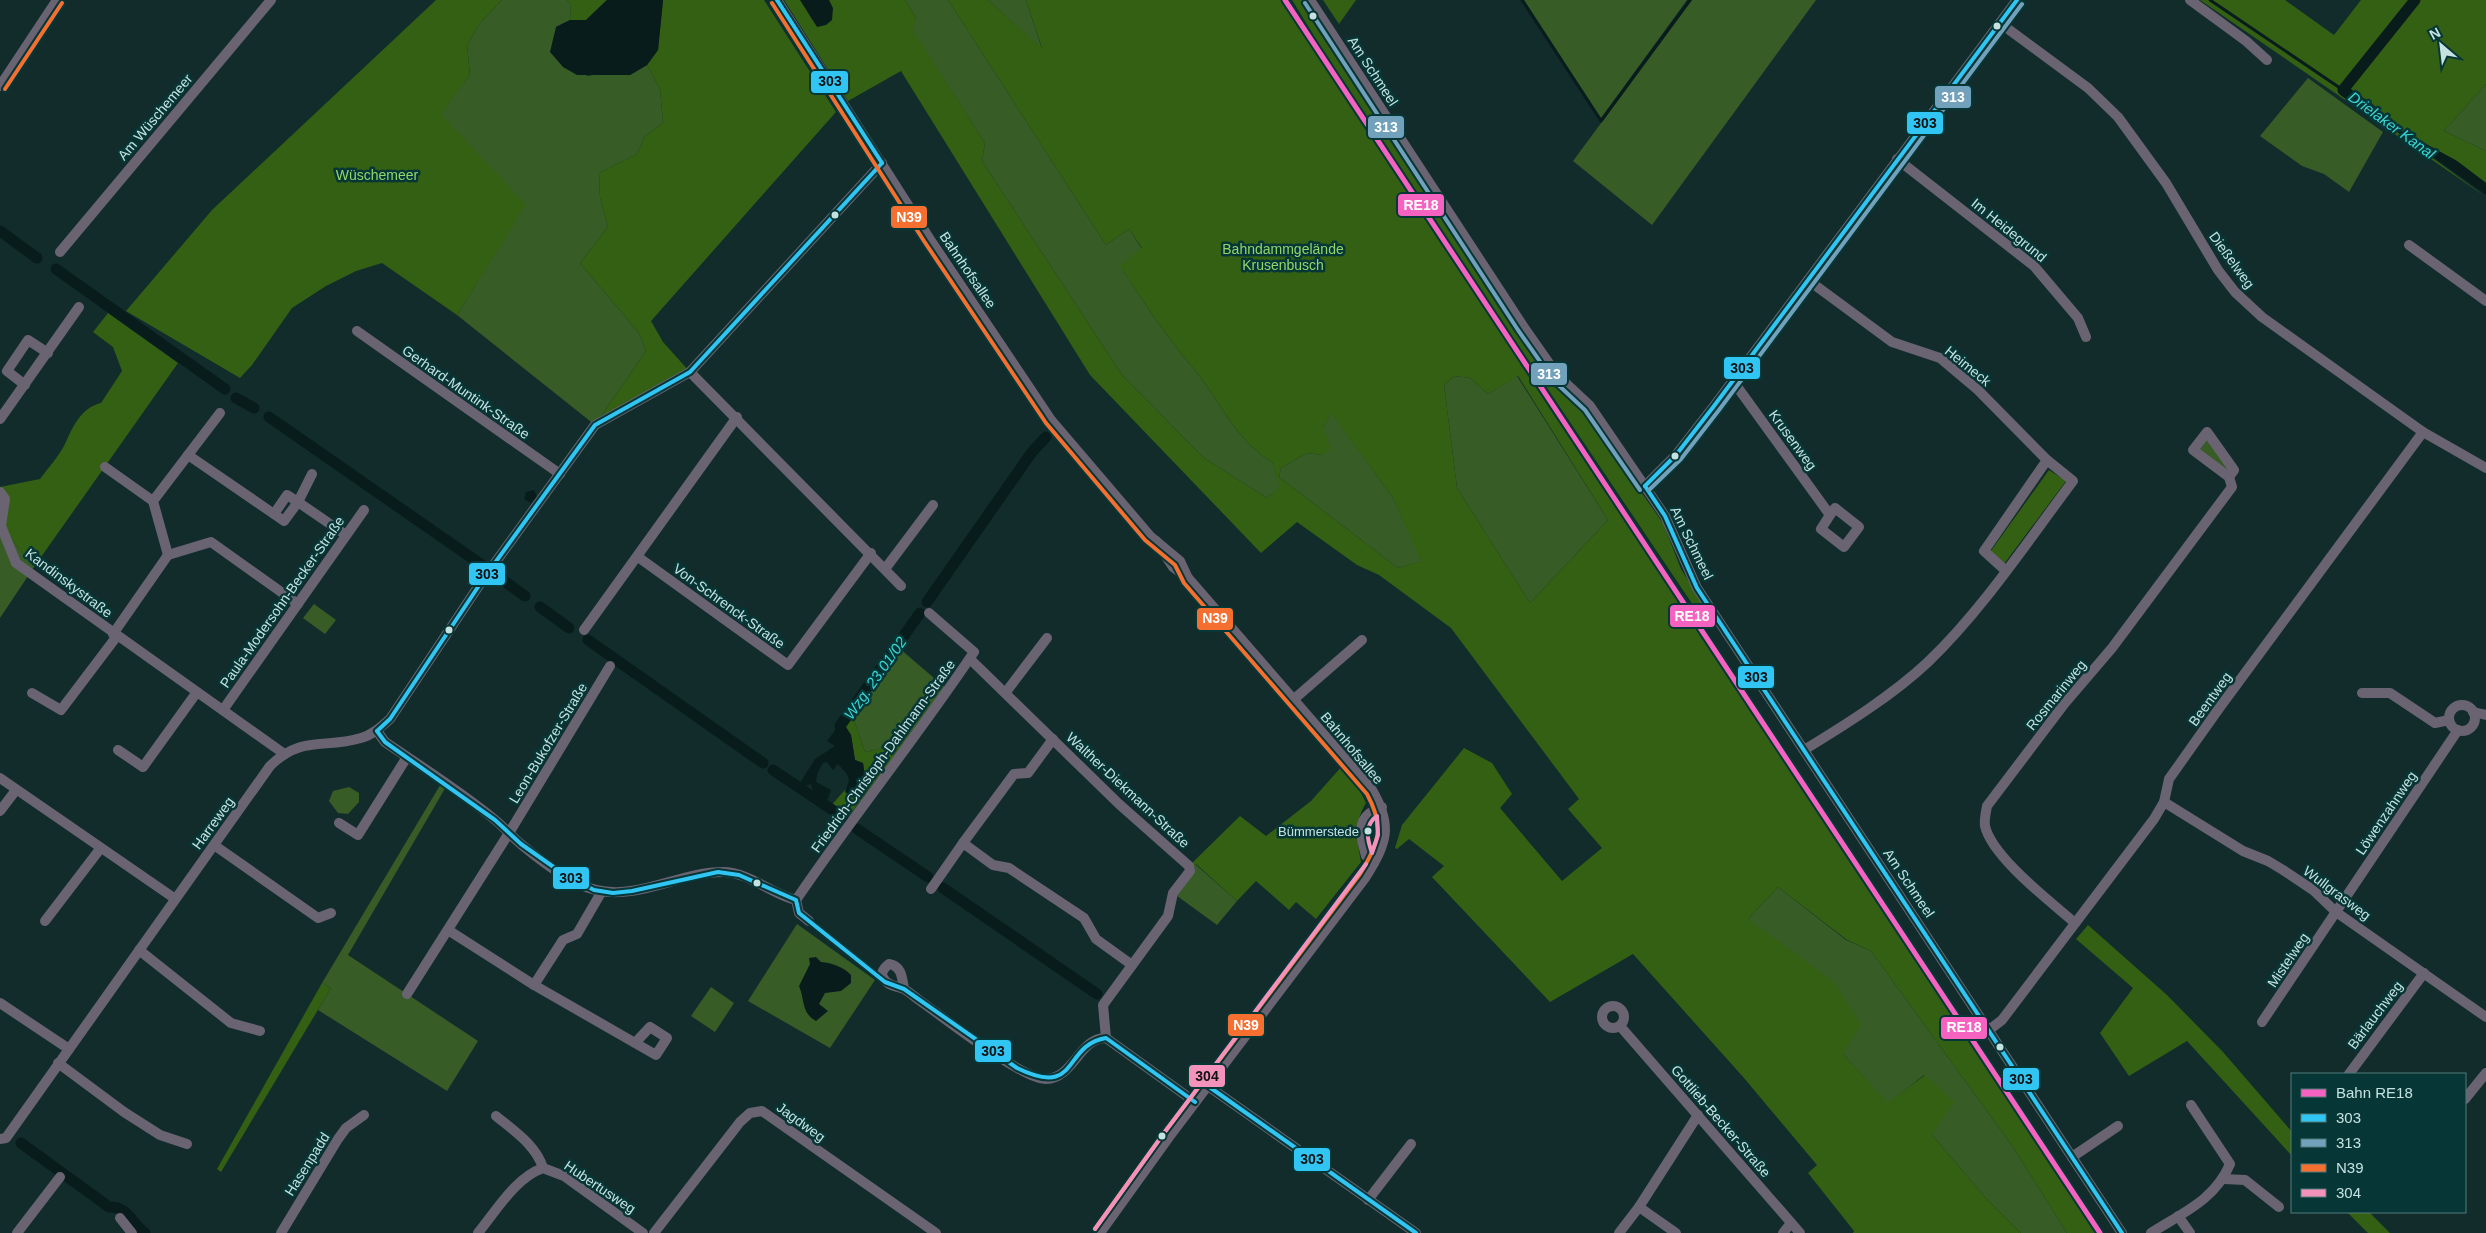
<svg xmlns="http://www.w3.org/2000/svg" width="2486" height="1233" viewBox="0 0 2486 1233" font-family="Helvetica,sans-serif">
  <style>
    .green { fill: #385c26 }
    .forest { fill: #336013; fill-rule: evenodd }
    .water { fill: #081c1c }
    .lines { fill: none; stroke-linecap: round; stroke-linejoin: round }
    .stream { stroke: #081c1c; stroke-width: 3 }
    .canal { stroke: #081c1c; stroke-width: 11 }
    .minor { stroke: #696372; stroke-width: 10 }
    .bus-1-casing { stroke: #073636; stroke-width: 8 }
    .bus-2-casing { stroke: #073636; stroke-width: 8 }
    .bus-3-casing { stroke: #073636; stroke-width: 8 }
    .bus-4-casing { stroke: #073636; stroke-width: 8 }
    .bus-1 { stroke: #30c5f3; stroke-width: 4 }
    .bus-2 { stroke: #72a1bc; stroke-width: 4 }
    .bus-3 { stroke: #f46f30; stroke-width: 4 }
    .bus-4 { stroke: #f393bc; stroke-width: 4 }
    .rail-1-casing { stroke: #073636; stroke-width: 9 }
    .rail-1 { stroke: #f562bf; stroke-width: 5 }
    .bus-dot { fill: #c5e2e1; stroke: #073636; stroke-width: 2 }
    .labels { text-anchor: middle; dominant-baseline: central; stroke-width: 5; stroke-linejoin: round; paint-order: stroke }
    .bus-label { font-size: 13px; fill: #c5e2e1; stroke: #073636; text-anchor: end }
    .street-label { font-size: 14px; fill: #c5e2e1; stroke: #073636 }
    .park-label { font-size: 14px; fill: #92d569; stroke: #073636 }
    .water-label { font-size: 15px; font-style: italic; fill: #39d8d8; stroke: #073636 }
    .line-badge { stroke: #073636; stroke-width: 2 }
    .badge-label { font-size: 14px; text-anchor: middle; font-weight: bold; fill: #fff }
    .pale-badge-label { font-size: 14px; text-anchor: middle; font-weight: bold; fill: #111 }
  </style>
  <rect width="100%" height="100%" fill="#122c2c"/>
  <g class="green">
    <path d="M502,0H567L571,5L570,20L556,27L587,76L600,74L630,75L647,65L660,89L663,123L645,136L637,154L599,173L600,198L608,227L580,263L639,333L646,351L595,425L457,315L525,205L440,114L470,75L467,45L480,23Z"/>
    <path d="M905,0H948L1106,245L1129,229L1142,249L1121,267C1136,290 1151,314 1168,336C1181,355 1198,372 1210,391C1228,418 1244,445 1272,462L1281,487L1267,498L1204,458L1122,375L982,161L985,143L912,30L916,18Z"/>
    <path d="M988,0H1026L1042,49Z"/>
    <path d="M1524,0H1687L1601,118Z"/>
    <path d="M1692,0H1816L1652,225L1573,161Z"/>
    <path d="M2308,78L2383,132L2349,192L2324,174L2302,166L2260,136Z"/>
    <path d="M2486,84V151L2444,131Z"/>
    <path d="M1454,376L1470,378L1488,394L1517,376L1608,520L1530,603L1457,488L1444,385Z"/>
    <path d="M1331,412L1393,498L1422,561L1398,568L1279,477L1281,468L1307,453L1323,455V429Z"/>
    <path d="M2207,432L2234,470L2229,477L2193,450Z"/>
    <path d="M0,492L1,526L34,567L0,618Z"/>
    <path d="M314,604L336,620L325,634L303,618Z"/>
    <path d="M899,648L948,690L904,743L865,752L851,711Z"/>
    <path d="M442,782L447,785L348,955L478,1041L447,1091L318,1010L331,988L322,983Z"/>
    <path d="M349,787L359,793V802L348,814L338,813L329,801L333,791Z"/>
    <path d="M1195,864L1237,901L1217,925L1173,893Z"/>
    <path d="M1778,887L1846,940L1871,951L2013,1147L2067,1233H2021L1984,1196L1932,1135L1924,1075L1888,1104L1843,1054L1748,919Z"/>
    <path d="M797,924L875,980L830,1048L748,1001Z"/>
    <path d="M711,987L734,1003L715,1032L691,1016Z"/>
  </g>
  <g class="forest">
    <path d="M436,0H502L480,23L467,45L470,75L441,114L526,205L457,315L382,263L356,271L326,286L292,308L252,365L240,378L126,311L212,210Z"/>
    <path d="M567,0H607L586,20H570L571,5Z"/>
    <path d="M663,0H764L836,112L651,321L663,342L690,372L595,425L646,351L639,333L580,263L608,227L600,198L599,173L637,154L645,136L663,123L660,89L647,65L658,50Z"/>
    <path d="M784,0H905L916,18L913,30L985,143L982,161L1122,375L1204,458L1267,498L1280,487L1272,462C1244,445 1228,418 1210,391C1198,372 1181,355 1168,336C1151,314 1136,290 1120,266L1142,248L1129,229L1106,245L948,0H988L1042,48L1026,0H1281L2096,1233H2067L2013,1147L1871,951L1847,940L1778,887L1748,919L1833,981L1861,1024L1843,1054L1888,1103L1925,1075L1954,1102L1932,1135L1984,1196L2021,1233H1853L1854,1231L1808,1173L1817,1165L1744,1078L1633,954L1550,1002L1432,877L1444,866L1409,839L1397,849L1395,848L1402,825L1464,748L1492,763L1512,794L1500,808L1562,881L1602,848L1568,809L1579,799L1451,628L1379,575L1357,565L1297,522L1261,553L1090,375L901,71L848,101ZM1454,376L1470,378L1488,394L1518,376L1608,520L1530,603L1457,488L1444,385ZM1331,413L1393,498L1421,561L1398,568L1279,477L1281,468L1307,453L1323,455L1331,448L1323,429Z"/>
    <path d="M1292,0H1303L1310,10L1307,13L1322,36L1325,34L1546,369L1581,407L1663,523L1681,569L1706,609L1699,614L1356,104Z"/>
    <path d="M1323,0H1356L1339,24Z"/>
    <path d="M2200,0H2285L2334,35L2361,0H2486V84L2444,131L2486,151V183L2457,161L2402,131L2370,102L2341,91L2486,197Z"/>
    <path d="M108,313L178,363L34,567L1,526L0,487L40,479C48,468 59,456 65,444C73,426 81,408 101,403L122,371L113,347L93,332Z"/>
    <path d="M2049,470L2066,481L2004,564L1990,552Z"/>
    <path d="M851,711L865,752L904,743L843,824L828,809L845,790L866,786L863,763L855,760L851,735L842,721Z"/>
    <path d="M1343,765L1357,785L1366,803C1354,822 1357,840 1361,862L1316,919L1296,902L1289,910L1256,881L1237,901L1196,864L1190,871L1189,866L1240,816L1266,836L1311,801Z"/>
    <path d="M2088,925L2167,995L2223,1052L2292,1132V1156L2187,1041L2129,1076L2100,1033L2133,988L2076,939Z"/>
    <path d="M322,983L331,988L221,1172L217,1169Z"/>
    <path d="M2347,1212H2369L2390,1233H2368Z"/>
  </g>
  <g class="water">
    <path d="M607,0H663L658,50L647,65L630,75H577L563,67L550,52L556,27L570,20H586Z"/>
    <path d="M800,0H829L833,8L832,20L826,25L817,27Z"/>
    <path d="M2344,86L2370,102L2402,131L2457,161L2486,183V195L2341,91Z"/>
    <path d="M534,490L537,497L531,503L524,499L526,492Z"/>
    <path d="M842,721L851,735L855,760L863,763L866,786L861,794L849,795L845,792L849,781L847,774L838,764L833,770L827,762L823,763L817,774L816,782L831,790L828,799L822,801L821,798H815L811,784L803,786L801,781L815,759L835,746L827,741Z"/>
    <path d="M816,957L821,962C832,963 844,967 851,975V983L841,991L825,993L819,1004L828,1011L816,1021C801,1013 805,1000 799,986L810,964L809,958Z"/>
  </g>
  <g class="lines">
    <g class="stream">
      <path d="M1522,0L1601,121L1690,0"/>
      <path d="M2210,0L2343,90"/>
    </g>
    <g class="canal">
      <path d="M2351,96L2343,90L2415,0"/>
      <path d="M0,231L37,258"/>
      <path d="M56,269L225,389"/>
      <path d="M236,398L254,408"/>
      <path d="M269,417L482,565"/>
      <path d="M504,581L525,596"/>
      <path d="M927,602L1032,452L1046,437"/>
      <path d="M540,607L569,628"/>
      <path d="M588,640L763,763"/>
      <path d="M843,736L840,726L920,613"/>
      <path d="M773,770L843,817"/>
      <path d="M857,829L928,877"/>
      <path d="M943,888L1097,994"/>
      <path d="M21,1143L109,1207C128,1206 132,1224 145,1233"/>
    </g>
    <g class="minor">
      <path d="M777,0L929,238L1051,420L1150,536L1180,561L1187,576"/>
      <path d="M1310,0L1523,326L1558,376L1590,406L1665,516L1697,588L2122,1233"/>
      <path d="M2190,0L2246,41L2267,60"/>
      <path d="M2000,23L2088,88L2118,117L2166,183L2218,270L2235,292L2262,317L2423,432L2486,468"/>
      <path d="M0,86L57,0"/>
      <path d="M1897,159L2034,266L2078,318L2086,337"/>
      <path d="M2409,245L2486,301"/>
      <path d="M60,252L271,0"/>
      <path d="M357,331L560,474"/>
      <path d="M690,372L901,586"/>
      <path d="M1733,381L1830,515L1821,529L1844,547L1859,527L1835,508L1830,515"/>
      <path d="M25,385L7,371L28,340L48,353"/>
      <path d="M0,419L79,307"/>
      <path d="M188,455L274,514"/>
      <path d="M105,467L153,501"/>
      <path d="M312,474L298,502L346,535"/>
      <path d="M1645,486L1676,455L1714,406L2017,0"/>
      <path d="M0,492L5,499L1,526L16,563L283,753"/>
      <path d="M287,495L298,502L284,521L274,514Z"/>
      <path d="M168,555L153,501L220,413"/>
      <path d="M168,555L211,542L298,604"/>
      <path d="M638,557L788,665L871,553"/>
      <path d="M885,569L933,505"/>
      <path d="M2005,570L1984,551L2047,460"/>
      <path d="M584,630L737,417"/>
      <path d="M113,634L168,555"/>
      <path d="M970,659L1119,804L1189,866L1190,871L1173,893L1168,916L1103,1005L1106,1038"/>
      <path d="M1006,692L1047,638"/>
      <path d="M32,693L61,710L117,636"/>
      <path d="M2362,693H2390L2435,723L2449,720"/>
      <path d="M1293,700L1362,640"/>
      <circle cx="2462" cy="718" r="13"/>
      <path d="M223,710L364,510"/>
      <path d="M2473,712L2486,715"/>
      <path d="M377,731L385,742C422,767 460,791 494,819C504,827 512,837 522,845C540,860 573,885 596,890C639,900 680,872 723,872C749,872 771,894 796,900L799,913L809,921"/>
      <path d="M118,750L143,767L197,692"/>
      <path d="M1804,750C1845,725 1893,695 1928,662C1983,609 2027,542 2073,481L2047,460L1978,390L1940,358L1892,342L1808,280"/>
      <path d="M0,778L174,898"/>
      <path d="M2164,802L2243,851L2268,861L2283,870L2313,890L2336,912L2486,1017"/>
      <path d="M0,811L16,790"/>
      <path d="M339,823L358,835L407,757"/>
      <path d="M963,843L1014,774L1028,773L1053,739"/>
      <path d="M214,845L318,918L331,913"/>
      <path d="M1374,863L1366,856C1360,833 1355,816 1382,807"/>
      <path d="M931,889L963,843L993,865L1009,868L1084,918L1096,939L1132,965"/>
      <path d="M796,900C853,816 917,737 974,652L929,613"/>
      <path d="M45,921L100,849"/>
      <path d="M2075,923C2050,901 1992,857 1985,826C1984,820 1986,812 1987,806L2065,703L2112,648L2232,487L2229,477L2234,470L2207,432L2193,450L2229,477"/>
      <path d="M448,930L534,985L656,1055L667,1038L650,1027L635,1043"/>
      <path d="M139,950L231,1023L260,1031"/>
      <path d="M534,985L563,940L577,934L602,891"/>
      <path d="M904,989C902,978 902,966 889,964C885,967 879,973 884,979C888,986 897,986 904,989C909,992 915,997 919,1000C943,1017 1021,1079 1046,1079C1073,1079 1080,1037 1106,1038L1195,1102"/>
      <path d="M407,994L509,833L610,666"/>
      <path d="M0,1003L69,1049"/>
      <circle cx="1613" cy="1017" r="11"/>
      <path d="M2262,1022L2458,730"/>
      <path d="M1620,1026L1800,1233"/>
      <path d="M1989,1030L2002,1020L2154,819L2164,802L2169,779L2220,707L2423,432"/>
      <path d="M58,1063L124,1112L160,1135L187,1144"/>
      <path d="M2349,1074L2424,973"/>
      <path d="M1208,1086L1416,1233"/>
      <path d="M2465,1099L2486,1073"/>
      <path d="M496,1116C514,1131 536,1145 543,1168"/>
      <path d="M0,1139L6,1138L270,766C301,735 324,749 361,738C372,735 381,727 390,719L484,578L595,425L690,372L882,163"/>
      <path d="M2072,1157L2118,1126"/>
      <path d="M2224,1179L2245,1180L2279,1207"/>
      <path d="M1368,1200L1411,1144"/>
      <path d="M1639,1207L1676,1233"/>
      <path d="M2178,1216L2190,1233"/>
      <path d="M120,1218L132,1233"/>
      <path d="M17,1233L60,1177"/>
      <path d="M281,1233L338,1139L346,1128L364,1115"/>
      <path d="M478,1233C497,1210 515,1178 543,1168L564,1176L643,1233"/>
      <path d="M654,1233L740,1122L750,1113L762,1111L936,1233"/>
      <path d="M1100,1233L1169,1137L1365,878C1387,843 1393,826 1372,790L1189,579L1173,567L1156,541"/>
      <path d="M1619,1233L1639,1207L1698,1115"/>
      <path d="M1783,1233L1791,1223"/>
      <path d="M2151,1233C2182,1213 2215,1200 2230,1164L2191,1105"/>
    </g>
    <defs>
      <g id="bus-1">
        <path d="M777,0L882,163"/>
        <path d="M1645,486L1665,516L1697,588L2122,1233"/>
        <path d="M1645,486L1676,455L1714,406L2017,0"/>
        <path d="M377,731L385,742L495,820L521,844L562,873L594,890L613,893L632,891L718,872L739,875L796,900L799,913L885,982L904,989L1017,1068C1080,1099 1062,1045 1106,1038L1195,1102"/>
        <path d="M377,731L390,719L484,578L595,425L690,372L882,163"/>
        <path d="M1208,1086L1416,1233"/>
      </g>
      <g id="bus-2">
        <path d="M1305,3L1518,330L1553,380L1585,410L1640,490"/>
        <path d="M1649,490L1681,459L1719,410L2022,4"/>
      </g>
      <g id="bus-3">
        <path d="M772,3L924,241L1046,423L1145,540L1175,565L1184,583L1367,794C1385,827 1379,843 1360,874L1164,1133L1095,1229"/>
        <path d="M5,89L62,3"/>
      </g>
      <g id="bus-4">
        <path d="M1377,816L1378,835L1372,853C1367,839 1364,825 1377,816Z"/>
        <path d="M1095,1229L1164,1133L1366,864"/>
      </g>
    </defs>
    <use href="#bus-1" class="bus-1-casing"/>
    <use href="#bus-2" class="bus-2-casing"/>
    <use href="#bus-3" class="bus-3-casing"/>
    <use href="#bus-4" class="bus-4-casing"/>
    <use href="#bus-1" class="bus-1"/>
    <use href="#bus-2" class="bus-2"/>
    <use href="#bus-3" class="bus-3"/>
    <use href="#bus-4" class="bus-4"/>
    <defs>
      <path id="rail-1" d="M1285,0L2100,1233"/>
    </defs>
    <use href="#rail-1" class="rail-1-casing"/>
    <use href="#rail-1" class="rail-1"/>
  </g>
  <g class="bus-dot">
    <circle cx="1313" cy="16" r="4.5"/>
    <circle cx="1997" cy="26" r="4.5"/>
    <circle cx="835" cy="215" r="4.5"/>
    <circle cx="1675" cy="456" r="4.5"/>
    <circle cx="449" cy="630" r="4.5"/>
    <circle cx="1368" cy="831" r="4.5"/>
    <circle cx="757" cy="883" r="4.5"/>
    <circle cx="2000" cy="1047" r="4.5"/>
    <circle cx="1162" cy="1136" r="4.5"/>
  </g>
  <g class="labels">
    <g class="bus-label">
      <text x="1359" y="831">Bümmerstede</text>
    </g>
    <g class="street-label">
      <text transform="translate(1373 71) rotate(57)">Am Schmeel</text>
      <text transform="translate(155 117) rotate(-50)">Am Wüschemeer</text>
      <text transform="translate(2009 230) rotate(39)">Im Heidegrund</text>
      <text transform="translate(2232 260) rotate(54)">Dießelweg</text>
      <text transform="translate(968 270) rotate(56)">Bahnhofsallee</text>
      <text transform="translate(1968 366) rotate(39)">Heimeck</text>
      <text transform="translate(466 392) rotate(35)">Gerhard-Muntink-Straße</text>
      <text transform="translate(1793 440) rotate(54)">Krusenweg</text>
      <text transform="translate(1692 543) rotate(64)">Am Schmeel</text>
      <text transform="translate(69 583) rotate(37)">Kandinskystraße</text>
      <text transform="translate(282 602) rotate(-55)">Paula-Modersohn-Becker-Straße</text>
      <text transform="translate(729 606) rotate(36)">Von-Schrenck-Straße</text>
      <text transform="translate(2056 695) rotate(-51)">Rosmarinweg</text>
      <text transform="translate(2210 699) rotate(-54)">Beentweg</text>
      <text transform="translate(548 743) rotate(-59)">Leon-Bukofzer-Straße</text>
      <text transform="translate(1352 748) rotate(50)">Bahnhofsallee</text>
      <text transform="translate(883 756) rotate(-54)">Friedrich-Christoph-Dahlmann-Straße</text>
      <text transform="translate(1128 790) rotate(43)">Walther-Diekmann-Straße</text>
      <text transform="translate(2386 813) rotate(-56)">Löwenzahnweg</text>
      <text transform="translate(213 823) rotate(-54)">Harreweg</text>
      <text transform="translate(1909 883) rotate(56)">Am Schmeel</text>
      <text transform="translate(2337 893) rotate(37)">Wullgrasweg</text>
      <text transform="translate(2288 960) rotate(-56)">Mistelweg</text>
      <text transform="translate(2375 1015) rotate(-53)">Bärlauchweg</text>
      <text transform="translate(1721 1121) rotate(49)">Gottlieb-Becker-Straße</text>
      <text transform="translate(801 1122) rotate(36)">Jagdweg</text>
      <text transform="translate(307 1164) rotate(-58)">Hasenpadd</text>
      <text transform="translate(600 1187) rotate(34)">Hubertusweg</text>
    </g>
    <g class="park-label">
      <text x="377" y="175">Wüschemeer</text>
      <text x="1283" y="249">Bahndammgelände<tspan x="1283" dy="16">Krusenbusch</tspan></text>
    </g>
    <g class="water-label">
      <text transform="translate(2392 125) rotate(36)">Drielaker Kanal</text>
      <text transform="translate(875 678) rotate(-55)">Wzg. 23.01/02</text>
    </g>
  </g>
  <g class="line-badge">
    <rect x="810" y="70" width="39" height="24" rx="5" fill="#30c5f3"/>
    <rect x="1934" y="85" width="38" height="24" rx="5" fill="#72a1bc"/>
    <rect x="1906" y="111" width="38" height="24" rx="5" fill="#30c5f3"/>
    <rect x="1367" y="115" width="38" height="24" rx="5" fill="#72a1bc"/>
    <rect x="1397" y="193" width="48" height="24" rx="5" fill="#f562bf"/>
    <rect x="890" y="205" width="38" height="24" rx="5" fill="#f46f30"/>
    <rect x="1723" y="356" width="38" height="24" rx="5" fill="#30c5f3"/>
    <rect x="1530" y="362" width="38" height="24" rx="5" fill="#72a1bc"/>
    <rect x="468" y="562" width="38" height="24" rx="5" fill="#30c5f3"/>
    <rect x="1669" y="604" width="47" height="24" rx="5" fill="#f562bf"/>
    <rect x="1196" y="607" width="38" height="24" rx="5" fill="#f46f30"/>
    <rect x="1737" y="665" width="38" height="24" rx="5" fill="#30c5f3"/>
    <rect x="552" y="866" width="38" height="24" rx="5" fill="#30c5f3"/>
    <rect x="1227" y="1013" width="38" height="24" rx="5" fill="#f46f30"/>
    <rect x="1940" y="1016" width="48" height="24" rx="5" fill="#f562bf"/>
    <rect x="974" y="1039" width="38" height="24" rx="5" fill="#30c5f3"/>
    <rect x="1188" y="1064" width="38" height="24" rx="5" fill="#f393bc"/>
    <rect x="2002" y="1067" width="38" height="24" rx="5" fill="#30c5f3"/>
    <rect x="1293" y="1147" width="38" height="25" rx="5" fill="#30c5f3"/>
  </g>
  <g class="badge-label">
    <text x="1953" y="102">313</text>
    <text x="1386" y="132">313</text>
    <text x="1421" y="210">RE18</text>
    <text x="909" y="222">N39</text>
    <text x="1549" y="379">313</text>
    <text x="1692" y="621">RE18</text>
    <text x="1215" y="623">N39</text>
    <text x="1246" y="1030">N39</text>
    <text x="1964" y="1032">RE18</text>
  </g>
  <g class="pale-badge-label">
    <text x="830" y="86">303</text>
    <text x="1925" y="128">303</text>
    <text x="1742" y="373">303</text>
    <text x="487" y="579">303</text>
    <text x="1756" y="682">303</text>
    <text x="571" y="883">303</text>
    <text x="993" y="1056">303</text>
    <text x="1207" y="1081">304</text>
    <text x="2021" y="1084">303</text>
    <text x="1312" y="1164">303</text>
  </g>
  <rect x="2291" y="1073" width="175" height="140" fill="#073636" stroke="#537b7a"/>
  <rect x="2301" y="1089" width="25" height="8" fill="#f562bf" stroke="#537b7a"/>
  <text x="2336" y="1098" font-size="15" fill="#c5e2e1">Bahn RE18</text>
  <rect x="2301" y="1114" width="25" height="8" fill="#30c5f3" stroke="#537b7a"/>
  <text x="2336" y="1123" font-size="15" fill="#c5e2e1">303</text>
  <rect x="2301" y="1139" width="25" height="8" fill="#72a1bc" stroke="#537b7a"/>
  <text x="2336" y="1148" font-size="15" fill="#c5e2e1">313</text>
  <rect x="2301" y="1164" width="25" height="8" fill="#f46f30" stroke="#537b7a"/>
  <text x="2336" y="1173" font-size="15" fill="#c5e2e1">N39</text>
  <rect x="2301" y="1189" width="25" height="8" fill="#f393bc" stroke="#537b7a"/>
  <text x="2336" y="1198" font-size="15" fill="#c5e2e1">304</text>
  <g transform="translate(2441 45) rotate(332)" stroke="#073636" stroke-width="4" paint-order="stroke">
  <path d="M0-4L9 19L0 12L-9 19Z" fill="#c5e2e1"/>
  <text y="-8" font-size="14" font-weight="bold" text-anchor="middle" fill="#c5e2e1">N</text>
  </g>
</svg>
